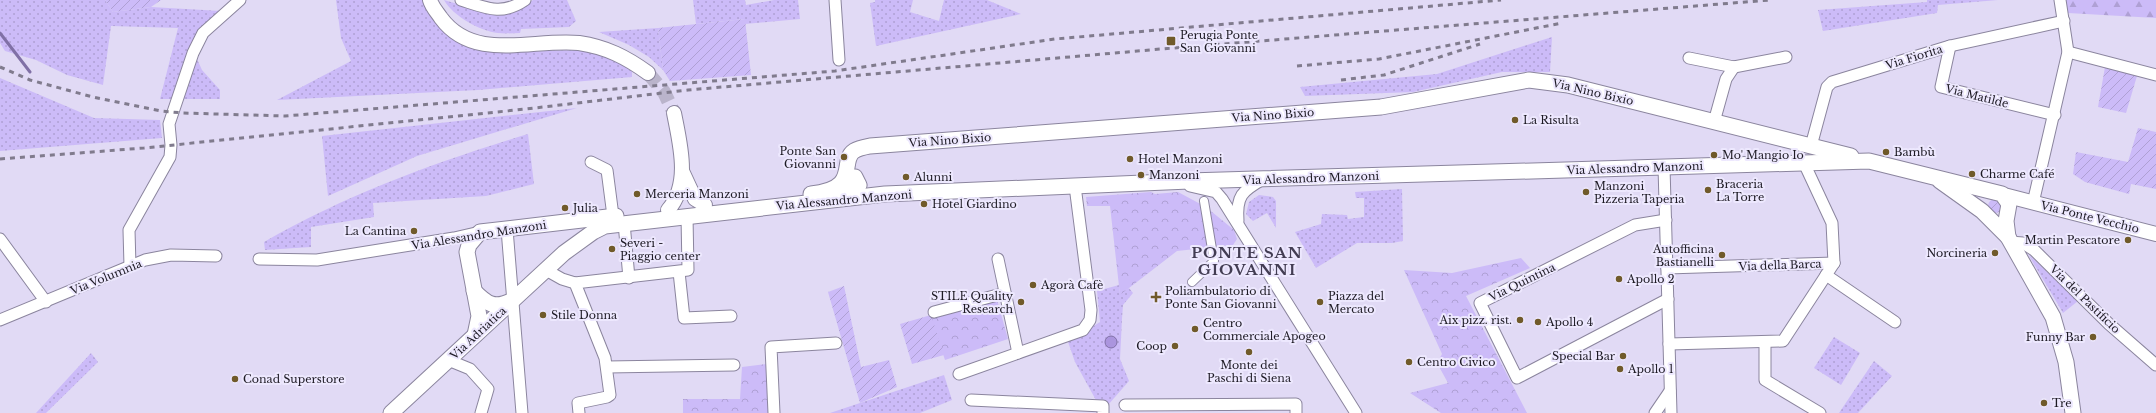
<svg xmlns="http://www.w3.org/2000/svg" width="2156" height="413" viewBox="0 0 2156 413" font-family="'Libre Baskerville',serif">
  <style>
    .grass { fill: url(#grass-dots) }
    .forest { fill: url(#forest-firs) }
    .park { fill: url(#park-crowns) }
    .garden { fill: url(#garden-furrows) }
    .water { fill: #ab95de; stroke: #8070a6 }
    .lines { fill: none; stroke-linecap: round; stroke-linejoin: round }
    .stream { stroke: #8070a6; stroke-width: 3 }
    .tertiary-tunnel { stroke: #bab4cb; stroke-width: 14; stroke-dasharray: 14 7; stroke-linecap: butt }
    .pedestrian-casing { stroke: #8b859e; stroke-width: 10 }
    .minor-casing { stroke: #8b859e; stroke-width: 13 }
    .tertiary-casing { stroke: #8b859e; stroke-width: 16 }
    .secondary-casing { stroke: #8b859e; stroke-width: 17 }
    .pedestrian { stroke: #fff; stroke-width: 8 }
    .minor { stroke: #fff; stroke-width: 11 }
    .tertiary { stroke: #fff; stroke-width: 14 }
    .secondary { stroke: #fff; stroke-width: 15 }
    .rail { stroke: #807b8d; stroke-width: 3; stroke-dasharray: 5 5; stroke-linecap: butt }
    .poi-dot { fill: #705a2a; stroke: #ede8fe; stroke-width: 1.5 }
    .labels { text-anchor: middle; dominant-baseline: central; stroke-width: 4; stroke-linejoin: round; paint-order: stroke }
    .poi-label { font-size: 11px; fill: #1d1a24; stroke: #ede8fe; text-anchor: start }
    .street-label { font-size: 11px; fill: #1d1a24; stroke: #ede8fe }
    .district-label { font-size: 15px; font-weight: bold; letter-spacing: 1px; fill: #433d53; stroke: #ede8fe }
  </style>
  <defs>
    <pattern id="grass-dots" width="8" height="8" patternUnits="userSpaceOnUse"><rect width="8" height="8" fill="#ccbbf8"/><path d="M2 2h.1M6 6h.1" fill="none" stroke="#afa0d4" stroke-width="1.8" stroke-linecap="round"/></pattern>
    <pattern id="forest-firs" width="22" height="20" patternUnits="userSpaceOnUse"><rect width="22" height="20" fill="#ccbbf8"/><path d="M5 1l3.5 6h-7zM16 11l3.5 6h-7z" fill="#afa0d4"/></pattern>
    <pattern id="park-crowns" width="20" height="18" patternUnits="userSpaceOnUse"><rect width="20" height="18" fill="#ccbbf8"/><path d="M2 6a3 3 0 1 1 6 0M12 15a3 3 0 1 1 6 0" fill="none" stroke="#afa0d4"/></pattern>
    <pattern id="garden-furrows" width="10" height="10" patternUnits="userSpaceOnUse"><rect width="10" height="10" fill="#ccbbf8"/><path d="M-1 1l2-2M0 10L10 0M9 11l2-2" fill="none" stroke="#afa0d4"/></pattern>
  </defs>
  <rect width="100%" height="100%" fill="#e1daf5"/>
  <g class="grass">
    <path d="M0,0H105L113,12L151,7L221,11L192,48L202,70L220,90V99H160L178,28L111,26L103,85L67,75L36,60L5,51L0,43Z"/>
    <path d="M336,0H422L425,6C438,17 454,36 468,45C472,47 478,48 483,49C526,61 600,33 632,72V77L478,90L277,100L351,61L341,38Z"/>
    <path d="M444,0L498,16L516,12L533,0H567L576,21L569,27L521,29L520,33C513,33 505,34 498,33C480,31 453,16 444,0Z"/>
    <path d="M693,0H745L746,5L774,0H798L800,19L745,24V19L696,24Z"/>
    <path d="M875,0H913L910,12L939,21L944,0H987L1021,14L876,46L870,3L875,2Z"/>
    <path d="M1927,0H1998L1938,5L1937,13L1823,31L1818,10L1927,2Z"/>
    <path d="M658,28L663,70L649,57L629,45L599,32Z"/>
    <path d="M1552,37L1550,72H1502L1413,92L1305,96L1300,87L1437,74Z"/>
    <path d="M0,78L94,118L160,120L162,138L0,151Z"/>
    <path d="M577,108L417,156L328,196L322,136Z"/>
    <path d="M528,134L534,184L486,196L373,203L374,217L311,227V247L265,250L264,242C350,193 434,163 528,134Z"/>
    <path d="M1402,189L1403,241L1392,243H1357L1316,268L1295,232L1321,224L1322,214L1347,215L1348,219L1364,217V198H1356L1355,192Z"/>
    <path d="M1259,195L1273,197L1276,201V228L1267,213L1253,221L1246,214L1249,202Z"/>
    <path d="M2028,254L2078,301L2063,313Z"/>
    <path d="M1119,285L1120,294L1129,288L1133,293L1123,305L1122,319L1120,359L1129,381L1108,405L1097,402L1075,362L1068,342L1100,322L1097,291Z"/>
    <path d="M1834,337L1860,353L1841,385L1814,368Z"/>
    <path d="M91,353L98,362L46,413H36Z"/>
    <path d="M1874,361L1892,376L1858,413H1839Z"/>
    <path d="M944,375L952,400L920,413H830Z"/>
  </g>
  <path class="forest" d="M2065,0H2156V18L2068,13Z"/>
  <g class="park">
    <path d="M1151,192L1155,194L1178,192L1206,207L1234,230L1237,239L1233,245L1177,251L1120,295L1110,206H1087L1086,197Z"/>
    <path d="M1521,258L1530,268L1466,296L1527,413H1441L1410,393L1448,383L1437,363L1442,354L1404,270L1452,273Z"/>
    <path d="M996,296L1008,339L945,360L930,315Z"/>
    <path d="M767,364L769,413H683V399H740L742,367Z"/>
  </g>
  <g class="garden">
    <path d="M105,0H161L151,7L113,12Z"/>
    <path d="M745,19L751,75L670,81L663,70L658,28Z"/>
    <path d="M2105,67L2137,76L2126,113L2098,107Z"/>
    <path d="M2138,128L2156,132V189L2131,184L2129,194L2085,182L2073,174L2076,152L2128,162Z"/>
    <circle cx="1995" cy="206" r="7"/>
    <path d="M844,286L861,367L889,360L897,387L860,403L828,292Z"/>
    <path d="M931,315L944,355L912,364L900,324Z"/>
  </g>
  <circle class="water" cx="1111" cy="342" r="6"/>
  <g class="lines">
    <path class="stream" d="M0,33L30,72"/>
    <path class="tertiary-tunnel" d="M648,73L664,92L674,113"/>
    <defs>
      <path id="pedestrian" d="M1192,282L1214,261L1204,201"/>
      <g id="minor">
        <path d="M461,0C486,8 502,16 525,0"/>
        <path d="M835,0L839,60"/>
        <path d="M1950,46L1941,87L2055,115"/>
        <path d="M2068,52L2156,75"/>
        <path d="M1689,58L1734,67L1786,57"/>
        <path d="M1714,122L1726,79L1734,67"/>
        <path d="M1811,146L1827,87L1832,82L1950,46L2064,21"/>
        <path d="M591,162L607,170L613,216"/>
        <path d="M1804,163L1832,223L1834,263"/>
        <path d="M1664,167L1671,413"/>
        <path d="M1190,186L1216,192L1222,199L1356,413"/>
        <path d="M2033,203L2068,52L2060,0"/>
        <path d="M1666,220L1635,225L1480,303L1517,378L1668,299"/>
        <path d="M1238,221C1236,196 1242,191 1263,179"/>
        <path d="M624,223L629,278"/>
        <path d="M507,229L522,413"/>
        <path d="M0,239L46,302"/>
        <path d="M2010,242L2023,243L2034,250L2109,324L2156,365"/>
        <path d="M259,259L317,260L454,238L480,232"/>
        <path d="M998,259L1018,353"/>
        <path d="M130,266L129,230L170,157L171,145L169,124L193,53L203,33L240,0"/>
        <path d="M1667,268L1834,263"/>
        <path d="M546,270L562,279L575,283L605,358L610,395L607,397L578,403L579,413"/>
        <path d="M679,272L684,318L731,316"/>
        <path d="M1826,275L1895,322"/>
        <path d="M575,283L688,270L687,216"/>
        <path d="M934,312L1005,293"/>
        <path d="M0,320L145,260L171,255L216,256"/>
        <path d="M1765,342V380L1820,413"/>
        <path d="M1669,344L1783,341L1834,263"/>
        <path d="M448,360L470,369L488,389L481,413"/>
        <path d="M607,367L734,365"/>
        <path d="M959,374L1083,330L1090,320L1091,310L1075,186"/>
        <path d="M971,400L1103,406V413"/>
        <path d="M1125,405L1296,404V413"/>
        <path d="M774,413L771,347L836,343"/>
        <path d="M1655,413L1670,391"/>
      </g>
      <g id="tertiary">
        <path d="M430,0C432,7 437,12 441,18C474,63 534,38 579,43C606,47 626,57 648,73"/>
        <path d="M682,171L695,199L705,205"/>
        <path d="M2004,195L2156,234"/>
        <path d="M668,210C691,184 680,144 674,113"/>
      </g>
      <g id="secondary">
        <path d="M1940,181L1982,211L2008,237L2053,317L2066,362L2073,413"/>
        <path d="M843,188L847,192H853L859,185L855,177H846"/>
        <path d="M811,194C861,189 839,161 854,151C859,148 865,147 870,146L1381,107L1529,80L1568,85L1851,156"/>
        <path d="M474,291C487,304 494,309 511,301"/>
        <path d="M475,335L479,316L467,252L469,245L480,232L616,216"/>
        <path d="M391,413L564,253L593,232L605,226L885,194L1189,181L1869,161L2002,194L2009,204L2006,221L2008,237"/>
      </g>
    </defs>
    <use href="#pedestrian" class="pedestrian-casing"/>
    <use href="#minor" class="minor-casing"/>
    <use href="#tertiary" class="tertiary-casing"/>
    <use href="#secondary" class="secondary-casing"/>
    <use href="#pedestrian" class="pedestrian"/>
    <use href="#minor" class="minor"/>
    <use href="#tertiary" class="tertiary"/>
    <use href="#secondary" class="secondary"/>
    <g class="rail">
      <path d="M1297,66L1379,59L1562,23"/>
      <path d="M0,67L30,80L93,97L161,111L183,113L285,116L835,71L1055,39L1501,0"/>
      <path d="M1341,80L1384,75L1480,44"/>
      <path d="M0,159L144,148L526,109L688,90L1161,49L1770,0"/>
    </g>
  </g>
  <g class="poi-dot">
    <rect x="1166" y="36" width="10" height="10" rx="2"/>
    <circle cx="1515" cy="120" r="4"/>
    <circle cx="1886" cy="152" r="4"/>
    <circle cx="1714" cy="155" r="4"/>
    <circle cx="844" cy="157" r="4"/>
    <circle cx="1130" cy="159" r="4"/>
    <circle cx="1972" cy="174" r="4"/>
    <circle cx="1141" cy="175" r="4"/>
    <circle cx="906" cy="177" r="4"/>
    <circle cx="1708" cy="190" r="4"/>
    <circle cx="1586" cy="192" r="4"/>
    <circle cx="637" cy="194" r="4"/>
    <circle cx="924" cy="204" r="4"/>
    <circle cx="565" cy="208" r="4"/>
    <circle cx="414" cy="231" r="4"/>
    <circle cx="2128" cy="240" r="4"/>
    <circle cx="612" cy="249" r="4"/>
    <circle cx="1995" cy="253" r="4"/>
    <circle cx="1722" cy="255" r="4"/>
    <circle cx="1619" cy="279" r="4"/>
    <circle cx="1033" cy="285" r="4"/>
    <path d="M1154 291h4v4h4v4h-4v4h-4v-4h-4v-4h4z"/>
    <circle cx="1021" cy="302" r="4"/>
    <circle cx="1320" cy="302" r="4"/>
    <circle cx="543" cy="315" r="4"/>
    <circle cx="1520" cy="320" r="4"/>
    <circle cx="1538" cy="322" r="4"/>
    <circle cx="1195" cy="329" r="4"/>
    <circle cx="2093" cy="337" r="4"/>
    <circle cx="1175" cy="346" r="4"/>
    <circle cx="1249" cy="352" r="4"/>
    <circle cx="1623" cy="356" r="4"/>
    <circle cx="1409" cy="362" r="4"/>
    <circle cx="1620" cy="369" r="4"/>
    <circle cx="235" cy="379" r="4"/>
    <circle cx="2044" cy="403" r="4"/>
  </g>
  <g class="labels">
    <g class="poi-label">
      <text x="1180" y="35">Perugia Ponte<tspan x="1180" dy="13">San Giovanni</tspan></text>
      <text x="1523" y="120">La Risulta</text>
      <text x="836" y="151" text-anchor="end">Ponte San<tspan x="836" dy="13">Giovanni</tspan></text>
      <text x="1894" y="152">Bambù</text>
      <text x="1722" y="155">Mo' Mangio Io</text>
      <text x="1138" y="159">Hotel Manzoni</text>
      <text x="1980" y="174">Charme Café</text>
      <text x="1149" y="175">Manzoni</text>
      <text x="914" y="177">Alunni</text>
      <text x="1716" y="184">Braceria<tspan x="1716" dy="13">La Torre</tspan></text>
      <text x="1594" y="186">Manzoni<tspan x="1594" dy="13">Pizzeria Taperia</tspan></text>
      <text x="645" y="194">Merceria Manzoni</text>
      <text x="932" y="204">Hotel Giardino</text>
      <text x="573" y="208">Julia</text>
      <text x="406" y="231" text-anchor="end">La Cantina</text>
      <text x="2120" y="240" text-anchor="end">Martin Pescatore</text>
      <text x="620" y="243">Severi -<tspan x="620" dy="13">Piaggio center</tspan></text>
      <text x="1714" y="249" text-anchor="end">Autofficina<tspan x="1714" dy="13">Bastianelli</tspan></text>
      <text x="1987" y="253" text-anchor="end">Norcineria</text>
      <text x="1627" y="279">Apollo 2</text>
      <text x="1041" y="285">Agorà Cafè</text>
      <text x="1165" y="291">Poliambulatorio di<tspan x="1165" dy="13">Ponte San Giovanni</tspan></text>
      <text x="1013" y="296" text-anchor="end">STILE Quality<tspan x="1013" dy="13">Research</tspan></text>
      <text x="1328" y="296">Piazza del<tspan x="1328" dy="13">Mercato</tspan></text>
      <text x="551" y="315">Stile Donna</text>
      <text x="1512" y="320" text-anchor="end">Aix pizz. rist.</text>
      <text x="1546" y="322">Apollo 4</text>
      <text x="1203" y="323">Centro<tspan x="1203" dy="13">Commerciale Apogeo</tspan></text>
      <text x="2085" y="337" text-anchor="end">Funny Bar</text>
      <text x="1167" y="346" text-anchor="end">Coop</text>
      <text x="1615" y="356" text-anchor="end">Special Bar</text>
      <text x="1417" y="362">Centro Civico</text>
      <text x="1249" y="365" text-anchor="middle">Monte dei<tspan x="1249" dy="13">Paschi di Siena</tspan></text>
      <text x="1628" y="369">Apollo 1</text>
      <text x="243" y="379">Conad Superstore</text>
      <text x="2052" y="403">Tre</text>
    </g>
    <g class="street-label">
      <text transform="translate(1914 57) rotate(-17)">Via Fiorita</text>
      <text transform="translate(1593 92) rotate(13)">Via Nino Bixio</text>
      <text transform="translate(1977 96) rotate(14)">Via Matilde</text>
      <text transform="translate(1273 115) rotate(-4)">Via Nino Bixio</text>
      <text transform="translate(950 140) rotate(-4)">Via Nino Bixio</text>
      <text transform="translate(1635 168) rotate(-2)">Via Alessandro Manzoni</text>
      <text transform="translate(1311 178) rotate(-2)">Via Alessandro Manzoni</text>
      <text transform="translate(844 200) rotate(-5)">Via Alessandro Manzoni</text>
      <text transform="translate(2090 217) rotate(14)">Via Ponte Vecchio</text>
      <text transform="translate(479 235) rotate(-9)">Via Alessandro Manzoni</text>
      <text transform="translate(1780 265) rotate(-2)">Via della Barca</text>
      <text transform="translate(106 277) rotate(-22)">Via Volumnia</text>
      <text transform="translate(1522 282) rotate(-26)">Via Quintina</text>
      <text transform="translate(2085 299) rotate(44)">Via del Pastificio</text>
      <text transform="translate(478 333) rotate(-43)">Via Adriatica</text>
    </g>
    <g class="district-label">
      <text x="1247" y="252">PONTE SAN<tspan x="1247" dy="17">GIOVANNI</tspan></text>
    </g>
  </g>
</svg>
